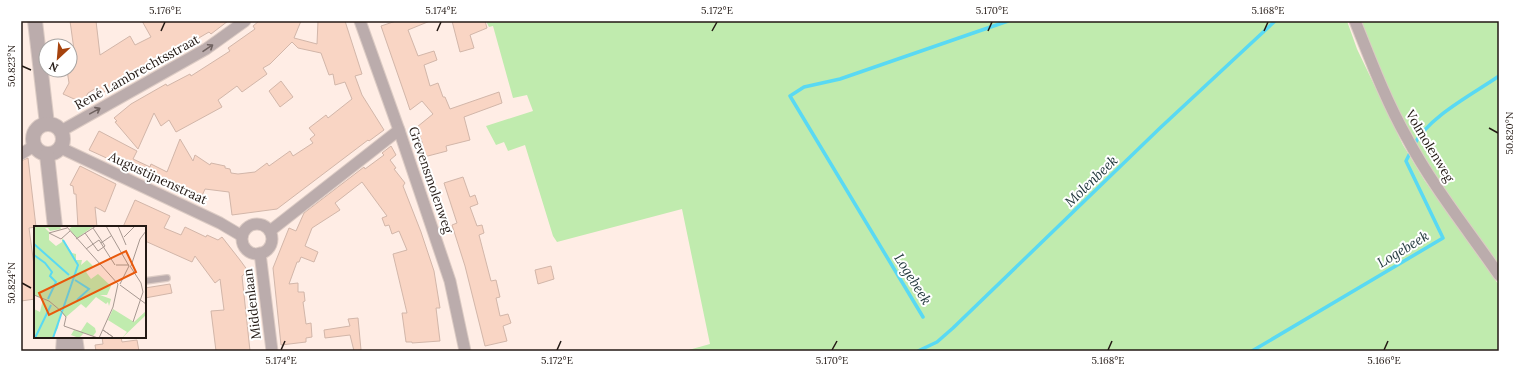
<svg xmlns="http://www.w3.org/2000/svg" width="1520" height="372" viewBox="0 0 1520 372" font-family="Lora,serif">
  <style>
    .green { fill: #c0ebae }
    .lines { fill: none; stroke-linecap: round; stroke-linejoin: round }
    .stream { stroke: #59d9f3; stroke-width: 3.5 }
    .building { fill: #f9d5c4; stroke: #d2b6a9 }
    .service-casing { stroke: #dccbc4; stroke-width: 8 }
    .minor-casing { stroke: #dccbc4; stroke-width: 13 }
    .tertiary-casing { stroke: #dccbc4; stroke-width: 16 }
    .service { stroke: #bbacac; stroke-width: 5.5 }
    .minor { stroke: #bbacac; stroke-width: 11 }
    .tertiary { stroke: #bbacac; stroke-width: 14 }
    .oneway { stroke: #6f6260 }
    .ticks { fill: none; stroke: #231914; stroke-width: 1.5 }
    .labels { text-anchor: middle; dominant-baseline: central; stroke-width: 4; stroke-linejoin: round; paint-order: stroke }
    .street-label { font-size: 13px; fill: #231914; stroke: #fff }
    .water-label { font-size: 14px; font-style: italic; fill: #21373c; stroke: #fff }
    .inset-river { fill: none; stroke: #59d9f3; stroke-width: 2 }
    .inset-road { fill: none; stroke: #a79891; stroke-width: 1 }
    .view { fill: #e8590c; fill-opacity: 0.15; stroke: #e8590c; stroke-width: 2 }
    .inset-edge { fill: none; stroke: #231914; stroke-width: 2 }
    .neatline { fill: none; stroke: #231914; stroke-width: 1.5 }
    .ticks-label { font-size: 10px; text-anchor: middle; fill: #231914 }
  </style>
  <rect width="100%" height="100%" fill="#ffede5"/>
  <g class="green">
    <path d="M486,21H1347L1357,49L1403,145L1425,181L1499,285V351H685L710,344L682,209L557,242L553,236L525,145L508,151L504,142L496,145L486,126L533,111L527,95L513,98L493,26L489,27Z"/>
    <path d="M1360,21H1499V266L1417,149L1403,123Z"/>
  </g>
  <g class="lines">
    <g class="stream">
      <path d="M1414,145C1428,117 1473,94 1499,76"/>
      <path d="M923,317L790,96L804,87L840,79L1008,21"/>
      <path d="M918,351L937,342L953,328L1160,128L1275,21"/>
      <path d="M1252,351L1443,238L1406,161L1411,151"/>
    </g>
  </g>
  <g class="building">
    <path d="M70,21H96L100,55L130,36L135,45L151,37L142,21H228L211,34L209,32L180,49L172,56L154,64L123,81L118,79L117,85L102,93L98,87L88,93L83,103L63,94L69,83L67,70H70V65L76,64Z"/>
    <path d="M259,21H301L294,38L317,44L318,21H345L362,74L355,76L362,95L384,130L369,141L368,140L277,209L232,215L229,192L205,189L201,198L191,194L190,196L89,150L99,131L137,151L133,159L150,167L151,164L167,172L180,139L193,161L195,155L210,165L211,163L225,166V168L230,169L231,173L238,174L255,172L267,163L269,166L290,151L293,156L313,143L310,139L315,135L309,128L326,115L328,118L352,99L345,82L335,85L333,74L329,75L321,53L298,48L292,42L270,64L263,68L267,74L242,92L237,86L218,100L222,107L176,132L169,120L161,126L154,113L138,149L115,122L117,121L114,118L131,104L166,84L167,86L190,74L191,76L230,51L228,48L255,29L253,26Z"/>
    <path d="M396,21H430L408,30L418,56L434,51L437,60L424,65L430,86L438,83L443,97H445L450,109L499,92L502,103L464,117L470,140L446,146L447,151L424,157L423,152L413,148L423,145L417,127L433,114L422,101L410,110L407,101L381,26Z"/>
    <path d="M452,21H485L487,28L470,35L474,48L460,52Z"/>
    <path d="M281,81L293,97L280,107L269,91Z"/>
    <path d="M391,146L396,155L390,160L396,168L394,169L405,183L403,186L421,232L434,271L440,308H436L440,341L412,343V342H406L402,313H407L393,254L407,250L399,231L392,234L389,225L385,226L382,218L387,216L362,182L335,203L340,210L312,228L305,246L318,252L314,262L301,257L299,262H297L289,284L298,283V292H304L305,301L303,302L306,324L311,323L312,337L306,338V342L281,345L273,268L289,228L296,231L304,213L364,167L365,169L384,155L382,153Z"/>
    <path d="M28,158L36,227L29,228L35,273V299L21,301V161Z"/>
    <path d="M80,166L116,184L105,212L95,207L97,227H78L76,194H74L73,186L70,185Z"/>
    <path d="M463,177L470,197L475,195L478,204L470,207L477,226L482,225L484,233L479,235L491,281L496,280L500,297L496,298L500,316L508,314L511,323L503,326L507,341L485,346L465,266L452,225L457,223L444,183Z"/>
    <path d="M135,200L170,216L164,228L181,235L185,227L206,237L207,235L218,240L222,237L240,260L248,271L242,276L250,351H216L211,311L224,310L220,279L215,283L195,256L192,262L145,241V227H123Z"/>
    <path d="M551,266L554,279L538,284L535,270Z"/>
    <path d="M170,284L172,293L145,298V288Z"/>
    <path d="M358,318L361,350L354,351L350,335L325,338L324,330L350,326L348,319Z"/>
    <path d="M102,337H121L122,342L137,340L139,351H96L95,345L103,344Z"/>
  </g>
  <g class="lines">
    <defs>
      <path id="service" d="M145,281L167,278"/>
      <g id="minor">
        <path d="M360,21L399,130L450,281L465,351"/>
        <path d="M1355,21C1371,61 1386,101 1407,138C1433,187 1468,230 1499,275"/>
        <path d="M61,131L206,49L245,21"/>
        <path d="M61,148L220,223L242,236"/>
        <path d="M21,154L34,146"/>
        <circle cx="257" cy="239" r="15"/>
        <path d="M270,231L399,130"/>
        <path d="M260,253L272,351"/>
      </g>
      <g id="tertiary">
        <path d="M35,21L47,124"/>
        <circle cx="48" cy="139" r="15"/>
        <path d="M47,155L55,227"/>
        <path d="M75,337L77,351"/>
        <path d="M63,351L64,337"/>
      </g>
    </defs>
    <use href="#service" class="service-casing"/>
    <use href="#minor" class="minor-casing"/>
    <use href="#tertiary" class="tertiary-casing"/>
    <use href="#service" class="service"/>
    <use href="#minor" class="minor"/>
    <use href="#tertiary" class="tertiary"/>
  </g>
  <defs><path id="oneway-shaft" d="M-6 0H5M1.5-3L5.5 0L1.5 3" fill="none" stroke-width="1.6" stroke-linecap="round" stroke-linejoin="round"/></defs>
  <g class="oneway">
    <use href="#oneway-shaft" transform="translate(208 48) rotate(-34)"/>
    <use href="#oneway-shaft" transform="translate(95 111) rotate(-29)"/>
  </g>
  <path class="ticks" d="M161,31L165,22M437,31L441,22M712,31L717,22M988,31L992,22M1264,31L1268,22M22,66L31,70M1489,128L1498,133M22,283L31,288M281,350L285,341M557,350L561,341M832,350L837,341M1108,350L1112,341M1384,350L1388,341"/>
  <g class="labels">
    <g class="street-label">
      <text transform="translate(137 72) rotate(-29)">René Lambrechtsstraat</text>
      <text transform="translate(1430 146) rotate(59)">Volmolenweg</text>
      <text transform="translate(158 178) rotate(25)">Augustijnenstraat</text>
      <text transform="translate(431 180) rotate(71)">Grevensmolenweg</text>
      <text transform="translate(252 304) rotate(-97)">Middenlaan</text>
    </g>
    <g class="water-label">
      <text transform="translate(1091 181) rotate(-44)">Molenbeek</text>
      <text transform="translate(1403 249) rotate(-31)">Logebeek</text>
      <text transform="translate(913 279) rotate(58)">Logebeek</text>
    </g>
  </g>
  <g transform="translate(34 226)">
    <rect width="112" height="112" fill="#ffede5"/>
    <path d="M0,0H26L27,3L16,5L14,2H11L15,6V14L22,20L28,16V12L38,27L42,28V34H48L47,39L53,34L59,40L52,46L57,53L64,48L77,60L73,69H66L77,73L75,80L74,76L72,78L62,71L52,82L47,78L32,91L27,86L24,102L18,112H0V83L6,86L9,73L16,76L0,69ZM39,0H60L43,12L35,3ZM79,83L100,96L112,85V89L88,112L93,106L74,94ZM53,96L61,102L62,106L59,110L50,107L45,112L37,109L40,104L47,105Z" fill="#c0ebae"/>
    <path class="inset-river" d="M0,18L35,49M0,29L11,37L18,46L16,50L22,56L14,73M41,54L55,63L43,74M1,112L17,79M19,112L44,39L29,14"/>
    <path class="inset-road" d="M32,0L84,58M72,0L95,40M84,0L92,19M33,2L15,7L27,13L36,5M51,7L64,25L71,20L59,2M90,11L101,0M42,13L62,0M65,14L81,39M67,17L77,10M52,23L65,14M82,39H95M96,40L107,57L109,66L99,96M97,40L106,13L112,5M86,58L95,40M86,59L112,78M0,69L15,75L27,85L32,91L30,100L64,112M69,104L79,111L69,104M65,112L79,81L84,58"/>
    <path class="view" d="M92,25L102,46L15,89L5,67Z"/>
    <rect width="112" height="112" class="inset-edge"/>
  </g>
  <rect width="1520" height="372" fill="none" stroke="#ffffff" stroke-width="44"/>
  <g transform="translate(58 58) rotate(206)"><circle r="19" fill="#ffffff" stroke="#a7a3a1"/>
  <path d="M0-3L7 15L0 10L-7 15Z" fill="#a6430d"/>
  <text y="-6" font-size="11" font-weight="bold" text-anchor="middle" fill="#231914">N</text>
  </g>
  <rect x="22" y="22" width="1476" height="328" class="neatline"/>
  <g class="ticks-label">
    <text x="165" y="14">5.176°E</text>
    <text x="441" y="14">5.174°E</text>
    <text x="717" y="14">5.172°E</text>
    <text x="992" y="14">5.170°E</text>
    <text x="1268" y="14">5.168°E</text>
    <text transform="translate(11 66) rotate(-90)" y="4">50.823°N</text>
    <text transform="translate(1509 133) rotate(-90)" y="4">50.820°N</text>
    <text transform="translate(11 283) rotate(-90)" y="4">50.824°N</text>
    <text x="281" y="364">5.174°E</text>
    <text x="557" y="364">5.172°E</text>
    <text x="832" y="364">5.170°E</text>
    <text x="1108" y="364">5.168°E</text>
    <text x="1384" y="364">5.166°E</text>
  </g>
</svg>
